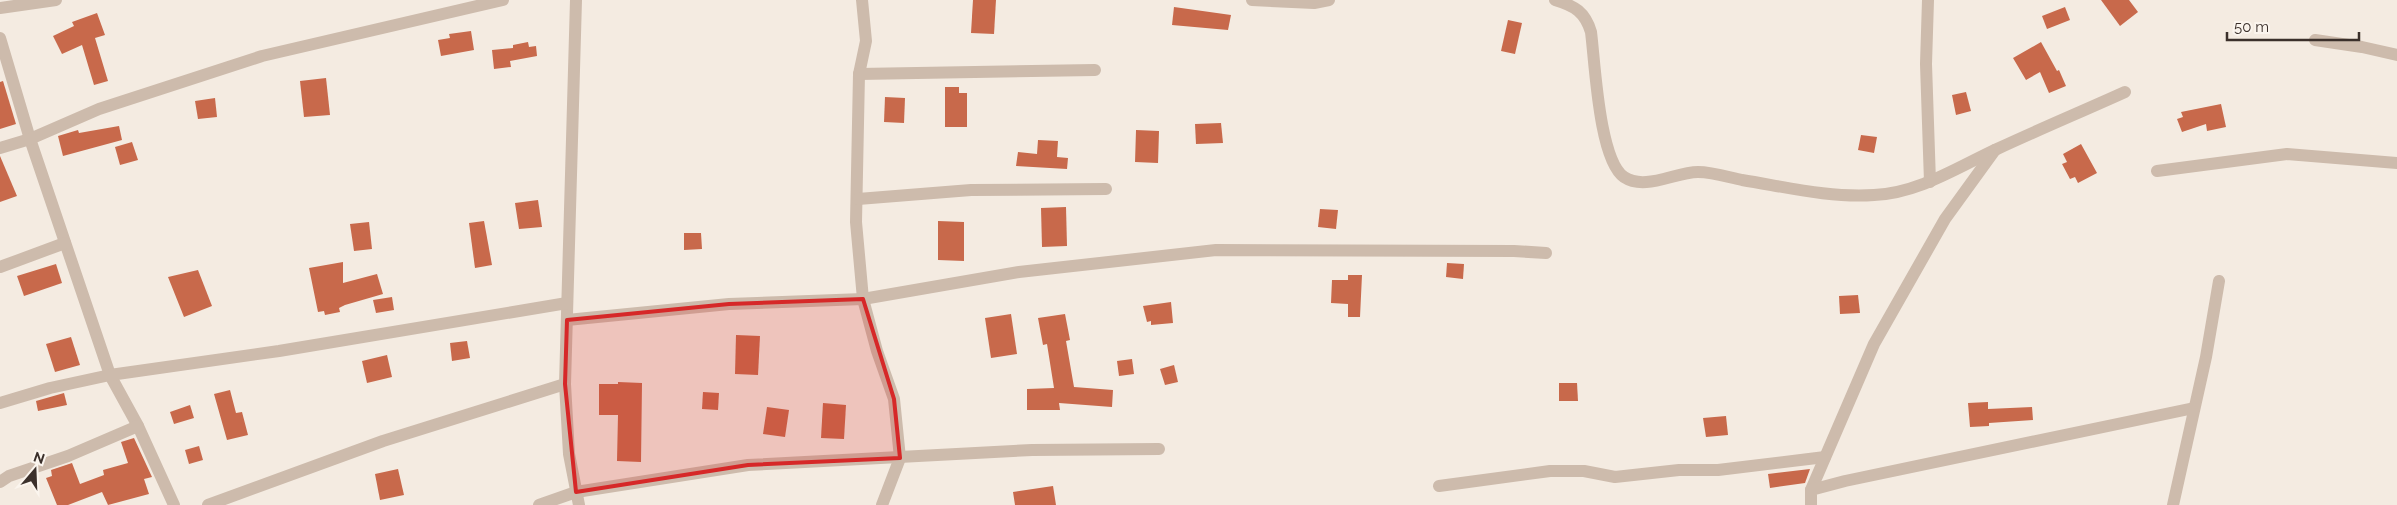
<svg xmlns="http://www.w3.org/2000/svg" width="2397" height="505" viewBox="0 0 2397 505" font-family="Raleway,sans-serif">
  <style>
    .building { fill: #c8694b }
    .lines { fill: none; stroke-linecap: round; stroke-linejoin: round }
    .street { stroke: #cdbbac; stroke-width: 12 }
    .marked { fill: #d62828; fill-opacity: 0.2; stroke: #d62828; stroke-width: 4; stroke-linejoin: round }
  </style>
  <rect width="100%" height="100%" fill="#f4ebe1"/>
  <g class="building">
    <path d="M973,0H996L994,34L971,33Z"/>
    <path d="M2101,0H2129L2138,12L2120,26Z"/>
    <path d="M1174,7L1231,15L1228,30L1172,25Z"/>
    <path d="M2065,7L2070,20L2047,29L2042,16Z"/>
    <path d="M97,13L105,35L95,38L108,81L94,85L82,45L62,54L53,36L74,26L72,22Z"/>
    <path d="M1508,20L1522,23L1515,54L1501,51Z"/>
    <path d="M471,31L474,50L441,56L438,40L450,38L449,34Z"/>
    <path d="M528,42L529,47L536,46L537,56L510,61L511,67L494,69L492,50L513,48V45Z"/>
    <path d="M2041,42L2057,71L2059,70L2066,86L2049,93L2040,72L2026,80L2013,58Z"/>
    <path d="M326,78L330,115L304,117L300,81Z"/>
    <path d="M3,81L16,124L0,129V82Z"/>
    <path d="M945,87H959V93H967V127H945Z"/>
    <path d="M1966,92L1971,111L1956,115L1952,95Z"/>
    <path d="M885,97L905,98L904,123L884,122Z"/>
    <path d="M215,98L217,117L198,119L195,101Z"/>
    <path d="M2221,104L2226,127L2207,131L2206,124L2182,132L2177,119L2183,117L2181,112Z"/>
    <path d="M1221,123L1223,143L1196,144L1195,124Z"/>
    <path d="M119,126L122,140L63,156L58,136L78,130L79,133Z"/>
    <path d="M1136,130L1159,131L1158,163L1135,162Z"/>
    <path d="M1861,135L1877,137L1874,153L1858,150Z"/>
    <path d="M1038,140L1058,141L1057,157L1068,158L1067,169L1016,166L1018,152L1037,154Z"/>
    <path d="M132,142L138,160L120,165L115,147Z"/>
    <path d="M2081,144L2097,173L2078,183L2075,177L2070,179L2062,164L2067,162L2063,154Z"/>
    <path d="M0,156L17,196L0,202Z"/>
    <path d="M538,200L542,227L519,229L515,203Z"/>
    <path d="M1066,207L1067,246L1042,247L1041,208Z"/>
    <path d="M1320,209L1338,210L1336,229L1318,227Z"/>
    <path d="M484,221L492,265L475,268L469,223Z"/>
    <path d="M938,221L964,222V261L938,260Z"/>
    <path d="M369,222L372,249L354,251L350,224Z"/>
    <path d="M684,233H701L702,249L684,250Z"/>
    <path d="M343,262V283L377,274L383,294L345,305L339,308L340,312L325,315L324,311L318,312L309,268Z"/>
    <path d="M1447,263L1464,264L1463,279L1446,277Z"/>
    <path d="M56,264L62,283L24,296L17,276Z"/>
    <path d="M198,270L212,306L184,317L168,277Z"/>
    <path d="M1348,275H1362L1360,317H1348V304L1331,303L1332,280H1348Z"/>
    <path d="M1858,295L1860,313L1840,314L1839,296Z"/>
    <path d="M392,297L394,310L376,313L373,300Z"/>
    <path d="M1171,302L1173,323L1151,325V321L1147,322L1143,306Z"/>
    <path d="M1011,314L1017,354L991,358L985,318Z"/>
    <path d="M1065,314L1070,340L1066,341L1074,387L1113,390L1112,407L1059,403L1060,410H1027V389L1054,388L1047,344L1043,345L1038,318Z"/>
    <path d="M736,335L760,336L758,375L735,374Z"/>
    <path d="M71,337L80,365L55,372L46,344Z"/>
    <path d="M467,341L470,358L452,361L450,343Z"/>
    <path d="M387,355L392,377L367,383L362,361Z"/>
    <path d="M1132,359L1134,374L1119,376L1117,361Z"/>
    <path d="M1174,365L1178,382L1165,385L1160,369Z"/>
    <path d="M618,382L642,383L641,462L617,461L618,415H599V384H618Z"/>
    <path d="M1559,383H1577L1578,401H1559Z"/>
    <path d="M230,390L236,413L242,412L248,435L227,440L214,394Z"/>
    <path d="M703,392L719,393L718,410L702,409Z"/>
    <path d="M64,393L67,405L38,411L36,401Z"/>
    <path d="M1988,402V409L2032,407L2033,420L1989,423V426L1970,427L1968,403Z"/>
    <path d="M823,403L846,405L844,439L821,438Z"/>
    <path d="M190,405L194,418L174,424L170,412Z"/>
    <path d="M767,407L789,410L785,437L763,434Z"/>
    <path d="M1726,416L1728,435L1706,437L1703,418Z"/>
    <path d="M134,438L152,477L144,479L149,494L108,505L102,492L68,505H57L46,478L52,476L51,470L72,463L80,484L104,475L103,470L128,463L121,442Z"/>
    <path d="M199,446L203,460L189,464L185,450Z"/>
    <path d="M398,469L404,495L380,500L375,474Z"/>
    <path d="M1810,469L1805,483L1770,488L1768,474Z"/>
    <path d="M1053,486L1056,505H1015L1013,492Z"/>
  </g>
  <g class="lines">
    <g class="street">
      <path d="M576,0L565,384L569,454L579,505"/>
      <path d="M862,0L866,41L859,74L856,222L863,299L877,351L894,399L900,458L882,505"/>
      <path d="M1252,0L1314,3L1329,0"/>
      <path d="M1555,0C1575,6 1585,12 1591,32C1595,63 1599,160 1624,177C1645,191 1675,172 1698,172C1712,172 1728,177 1742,180C1786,187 1830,198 1874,195C1919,193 1958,167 1997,149C2040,129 2083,111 2125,92"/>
      <path d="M1928,0L1926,64L1930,182"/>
      <path d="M0,8L56,0"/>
      <path d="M0,38L30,139L110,375L138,426L174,505"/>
      <path d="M2315,40L2362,47L2397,55"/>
      <path d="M859,74L1095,70"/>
      <path d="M0,148L30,139L99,109L262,56L503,0"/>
      <path d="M2157,171L2287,154L2397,163"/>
      <path d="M858,199L971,190L1106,189"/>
      <path d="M0,267L65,243"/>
      <path d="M567,320L729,304L863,299L1019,272L1216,250L1514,251L1546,253"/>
      <path d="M0,403L50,388L110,375L279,351L567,303"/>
      <path d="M0,482L9,476L68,456L138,426"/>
      <path d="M1439,486L1550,471H1584L1615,477L1679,470H1718L1825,457"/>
      <path d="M1811,490L1874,344L1945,219L1995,150"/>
      <path d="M208,505L383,441L565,384"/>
      <path d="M539,505L576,492L748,465L1032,450L1159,449"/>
      <path d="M1811,505V490L1845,481L2194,408"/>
      <path d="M2173,505L2206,357L2219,281"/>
    </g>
  </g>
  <path class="marked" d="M863,299L894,399L900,458L748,465L576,492L565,384L567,320L729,304Z"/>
  <g transform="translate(35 470) rotate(19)" stroke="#fbf5ee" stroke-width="4" paint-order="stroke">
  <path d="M0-4L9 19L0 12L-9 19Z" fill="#3b302b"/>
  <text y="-8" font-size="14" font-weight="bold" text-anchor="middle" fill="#3b302b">N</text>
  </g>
  <path d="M2227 32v8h132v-8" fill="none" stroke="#3b302b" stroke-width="2.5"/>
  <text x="2234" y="32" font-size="15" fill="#3b302b" stroke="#fbf5ee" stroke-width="4" paint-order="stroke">50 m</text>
</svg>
